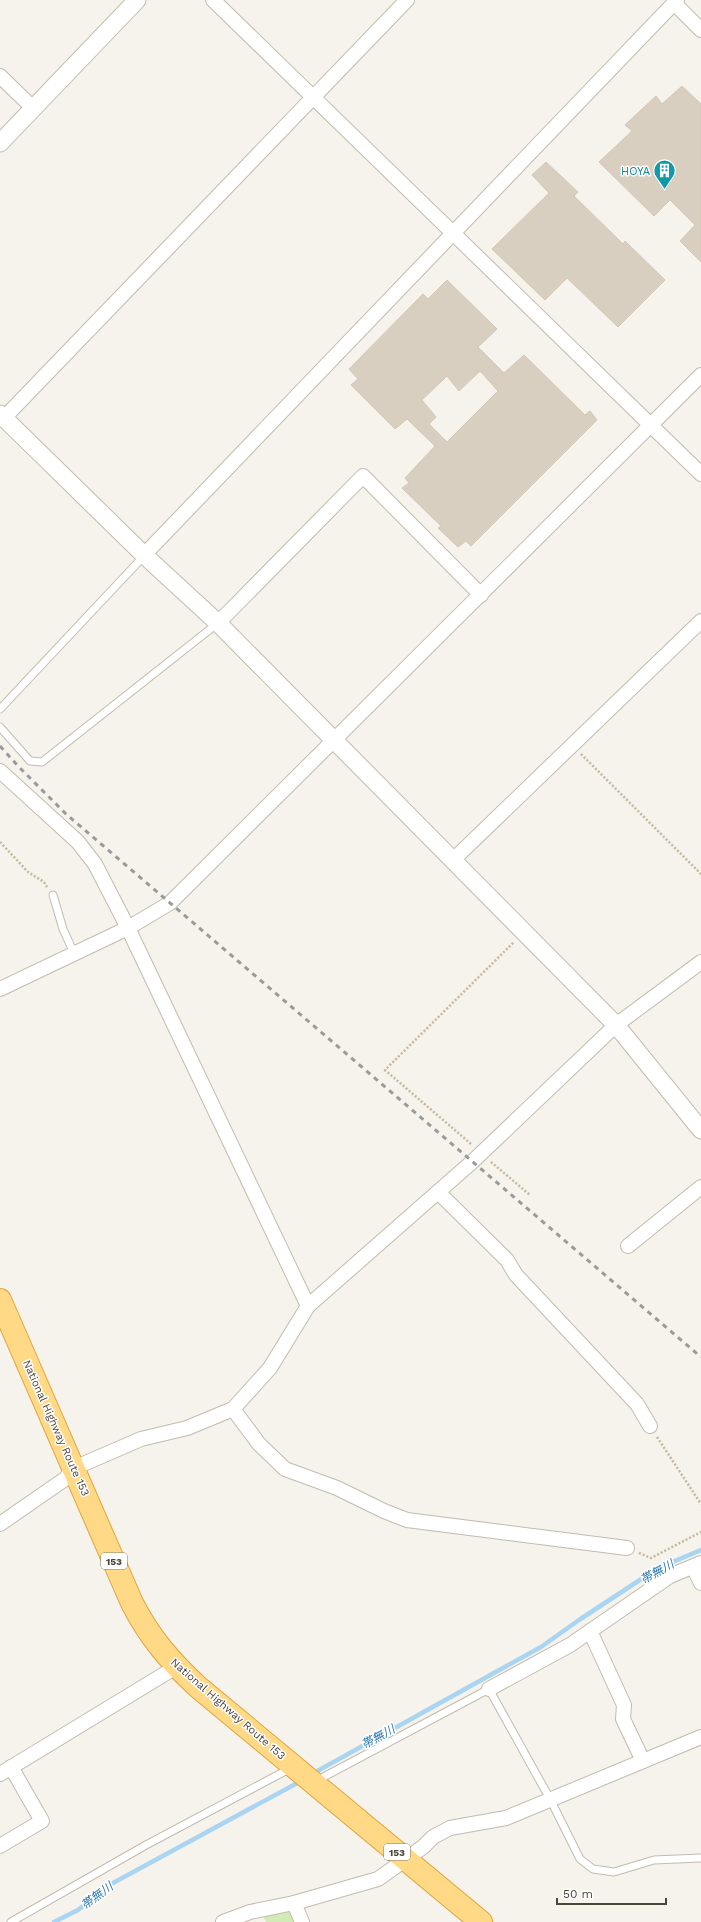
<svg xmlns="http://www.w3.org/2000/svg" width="701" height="1922" viewBox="0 0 701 1922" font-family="'Work Sans','Noto Sans JP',sans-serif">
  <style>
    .green { fill: #d2eab5 }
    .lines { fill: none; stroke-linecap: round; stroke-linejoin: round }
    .stream { stroke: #a9d4f2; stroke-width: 4.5 }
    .building { fill: #d8cfc1; stroke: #d3c7b4; fill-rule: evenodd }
    .service-casing { stroke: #c2bbae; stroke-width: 9 }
    .minor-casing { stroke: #c2bbae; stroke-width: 16 }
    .tertiary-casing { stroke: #c2bbae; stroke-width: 19 }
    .trunk-casing { stroke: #e0a43c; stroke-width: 24 }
    .path { stroke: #c4b79f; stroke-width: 2.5; stroke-dasharray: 2 2; stroke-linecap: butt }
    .service { stroke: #fff; stroke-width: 7 }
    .minor { stroke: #fff; stroke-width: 14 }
    .tertiary { stroke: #fff; stroke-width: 17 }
    .trunk { stroke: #ffd985; stroke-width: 22 }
    .rail { stroke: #9a9a9a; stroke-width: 3; stroke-dasharray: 5 5; stroke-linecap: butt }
    .labels { text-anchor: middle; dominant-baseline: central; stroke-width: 3; stroke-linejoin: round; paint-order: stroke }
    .shield { fill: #fff; stroke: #817c74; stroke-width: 1 }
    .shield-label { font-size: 10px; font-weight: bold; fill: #4b4439 }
    .culture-label { font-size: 11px; fill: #0d838f; stroke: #fff; text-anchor: end }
    .street-label { font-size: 11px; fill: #4b4439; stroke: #fff }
    .water-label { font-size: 12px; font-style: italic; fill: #2e7ab2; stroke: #fff }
  </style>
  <rect width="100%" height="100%" fill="#f6f3ec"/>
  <path class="green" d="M289,1908L301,1922H266L263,1916Z"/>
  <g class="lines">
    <g class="stream">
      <path d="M312,1774L541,1647L579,1620L658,1568L701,1550"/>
      <path d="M54,1922L78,1910L113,1883L301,1781"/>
    </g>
  </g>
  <g class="building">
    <path d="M682,86L701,104V262L680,241L695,225L670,200L654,216L599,162L632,131L625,125L656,96L662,104Z"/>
    <path d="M546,162L578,192L574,196L623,244L625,241L665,280L618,327L567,278L545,300L492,249L549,193L532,175Z"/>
    <path d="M447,280L497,329L478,347L504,373L524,355L585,415L590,411L597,420L471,546L466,541L458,547L438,528L441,526L402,488L409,483L405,478L435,446L407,419L395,429L351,385L358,379L349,369L423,294L428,299ZM480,371L498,391L447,442L429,424L436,417L422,400L447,376L459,391Z"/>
  </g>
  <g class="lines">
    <defs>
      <g id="service">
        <path d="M0,709L144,556"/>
        <path d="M0,727L30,761L42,762L218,623"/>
        <path d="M53,895L63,929L74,953"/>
        <path d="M316,1781L489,1689L550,1799L580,1859L593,1869L614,1872L654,1860L701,1858"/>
        <path d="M11,1922L146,1845L291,1768"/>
      </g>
      <g id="minor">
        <path d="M213,0L701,474"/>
        <path d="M674,3L701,30"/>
        <path d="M0,76L33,108"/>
        <path d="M4,418L407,0"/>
        <path d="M144,555L677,0"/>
        <path d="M218,623L363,476L481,595"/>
        <path d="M0,771L78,842L95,864L128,928L308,1306"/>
        <path d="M453,860L701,621"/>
        <path d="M0,989L128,928L170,903L701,375"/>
        <path d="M438,1192L507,1260L516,1275L637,1404L650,1426"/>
        <path d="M628,1246L701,1187"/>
        <path d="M233,1409L259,1444L285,1469L337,1488L384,1511L407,1520L627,1548"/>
        <path d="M0,1524L65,1479L74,1468L141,1439L187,1428L233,1409L270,1368L308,1306L472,1162L616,1025L701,962"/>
        <path d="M693,1567L701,1583"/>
        <path d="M590,1631L624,1705L623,1719L643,1761"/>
        <path d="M489,1689L570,1645L670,1576L701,1563"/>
        <path d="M0,1774L176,1667"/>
        <path d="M0,1846L42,1821L11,1767"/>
        <path d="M294,1903L302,1922"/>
        <path d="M223,1922L250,1912L294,1903L378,1879L423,1847L433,1837L450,1828L506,1818L701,1737"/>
      </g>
      <g id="tertiary">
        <path d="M0,143L137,0"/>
        <path d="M0,414L144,555L218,623L616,1025L701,1130"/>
      </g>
      <path id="trunk" d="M0,1300L132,1603C150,1638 170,1661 198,1687L481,1922"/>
    </defs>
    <use href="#service" class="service-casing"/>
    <use href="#minor" class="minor-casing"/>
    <use href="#tertiary" class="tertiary-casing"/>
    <use href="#trunk" class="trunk-casing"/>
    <g class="path">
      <path d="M581,754L701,874"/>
      <path d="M0,842L28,872L44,882L47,887"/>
      <path d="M471,1144L385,1070L514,942"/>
      <path d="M491,1162L530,1195"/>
      <path d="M657,1437L701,1504"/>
      <path d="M639,1553L651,1558L701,1532"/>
    </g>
    <use href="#service" class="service"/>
    <use href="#minor" class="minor"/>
    <use href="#tertiary" class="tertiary"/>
    <use href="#trunk" class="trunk"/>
    <path class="rail" d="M0,746L18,766L66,814L701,1357"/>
  </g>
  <defs>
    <symbol id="building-pin" viewBox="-11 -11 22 30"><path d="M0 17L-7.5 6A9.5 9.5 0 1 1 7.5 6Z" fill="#0f9aa8" stroke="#fff"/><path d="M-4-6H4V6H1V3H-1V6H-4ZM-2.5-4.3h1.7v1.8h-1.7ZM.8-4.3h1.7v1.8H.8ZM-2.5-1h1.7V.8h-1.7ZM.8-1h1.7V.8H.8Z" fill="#fff"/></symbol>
  </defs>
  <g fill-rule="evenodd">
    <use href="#building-pin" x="652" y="158" width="25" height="34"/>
  </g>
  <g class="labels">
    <g class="shield">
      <rect x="101" y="1553" width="26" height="16" rx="3"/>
      <rect x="384" y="1844" width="26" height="16" rx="3"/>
    </g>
    <g class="shield-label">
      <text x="114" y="1561">153</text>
      <text x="397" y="1852">153</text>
    </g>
    <g class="culture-label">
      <text x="650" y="171">HOYA</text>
    </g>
    <g class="street-label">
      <text transform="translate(56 1428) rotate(66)">National Highway Route 153</text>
      <text transform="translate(228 1709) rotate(41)">National Highway Route 153</text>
    </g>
    <g class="water-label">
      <text transform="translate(657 1572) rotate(-29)">帯無川</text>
      <text transform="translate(378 1737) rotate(-29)">帯無川</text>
      <text transform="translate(97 1896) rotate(-37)">帯無川</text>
    </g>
  </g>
  <path d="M557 1898v6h109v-6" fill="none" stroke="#4b4439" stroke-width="2"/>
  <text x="563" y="1898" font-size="12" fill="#4b4439" stroke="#ffffff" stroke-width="3" paint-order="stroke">50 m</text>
</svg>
